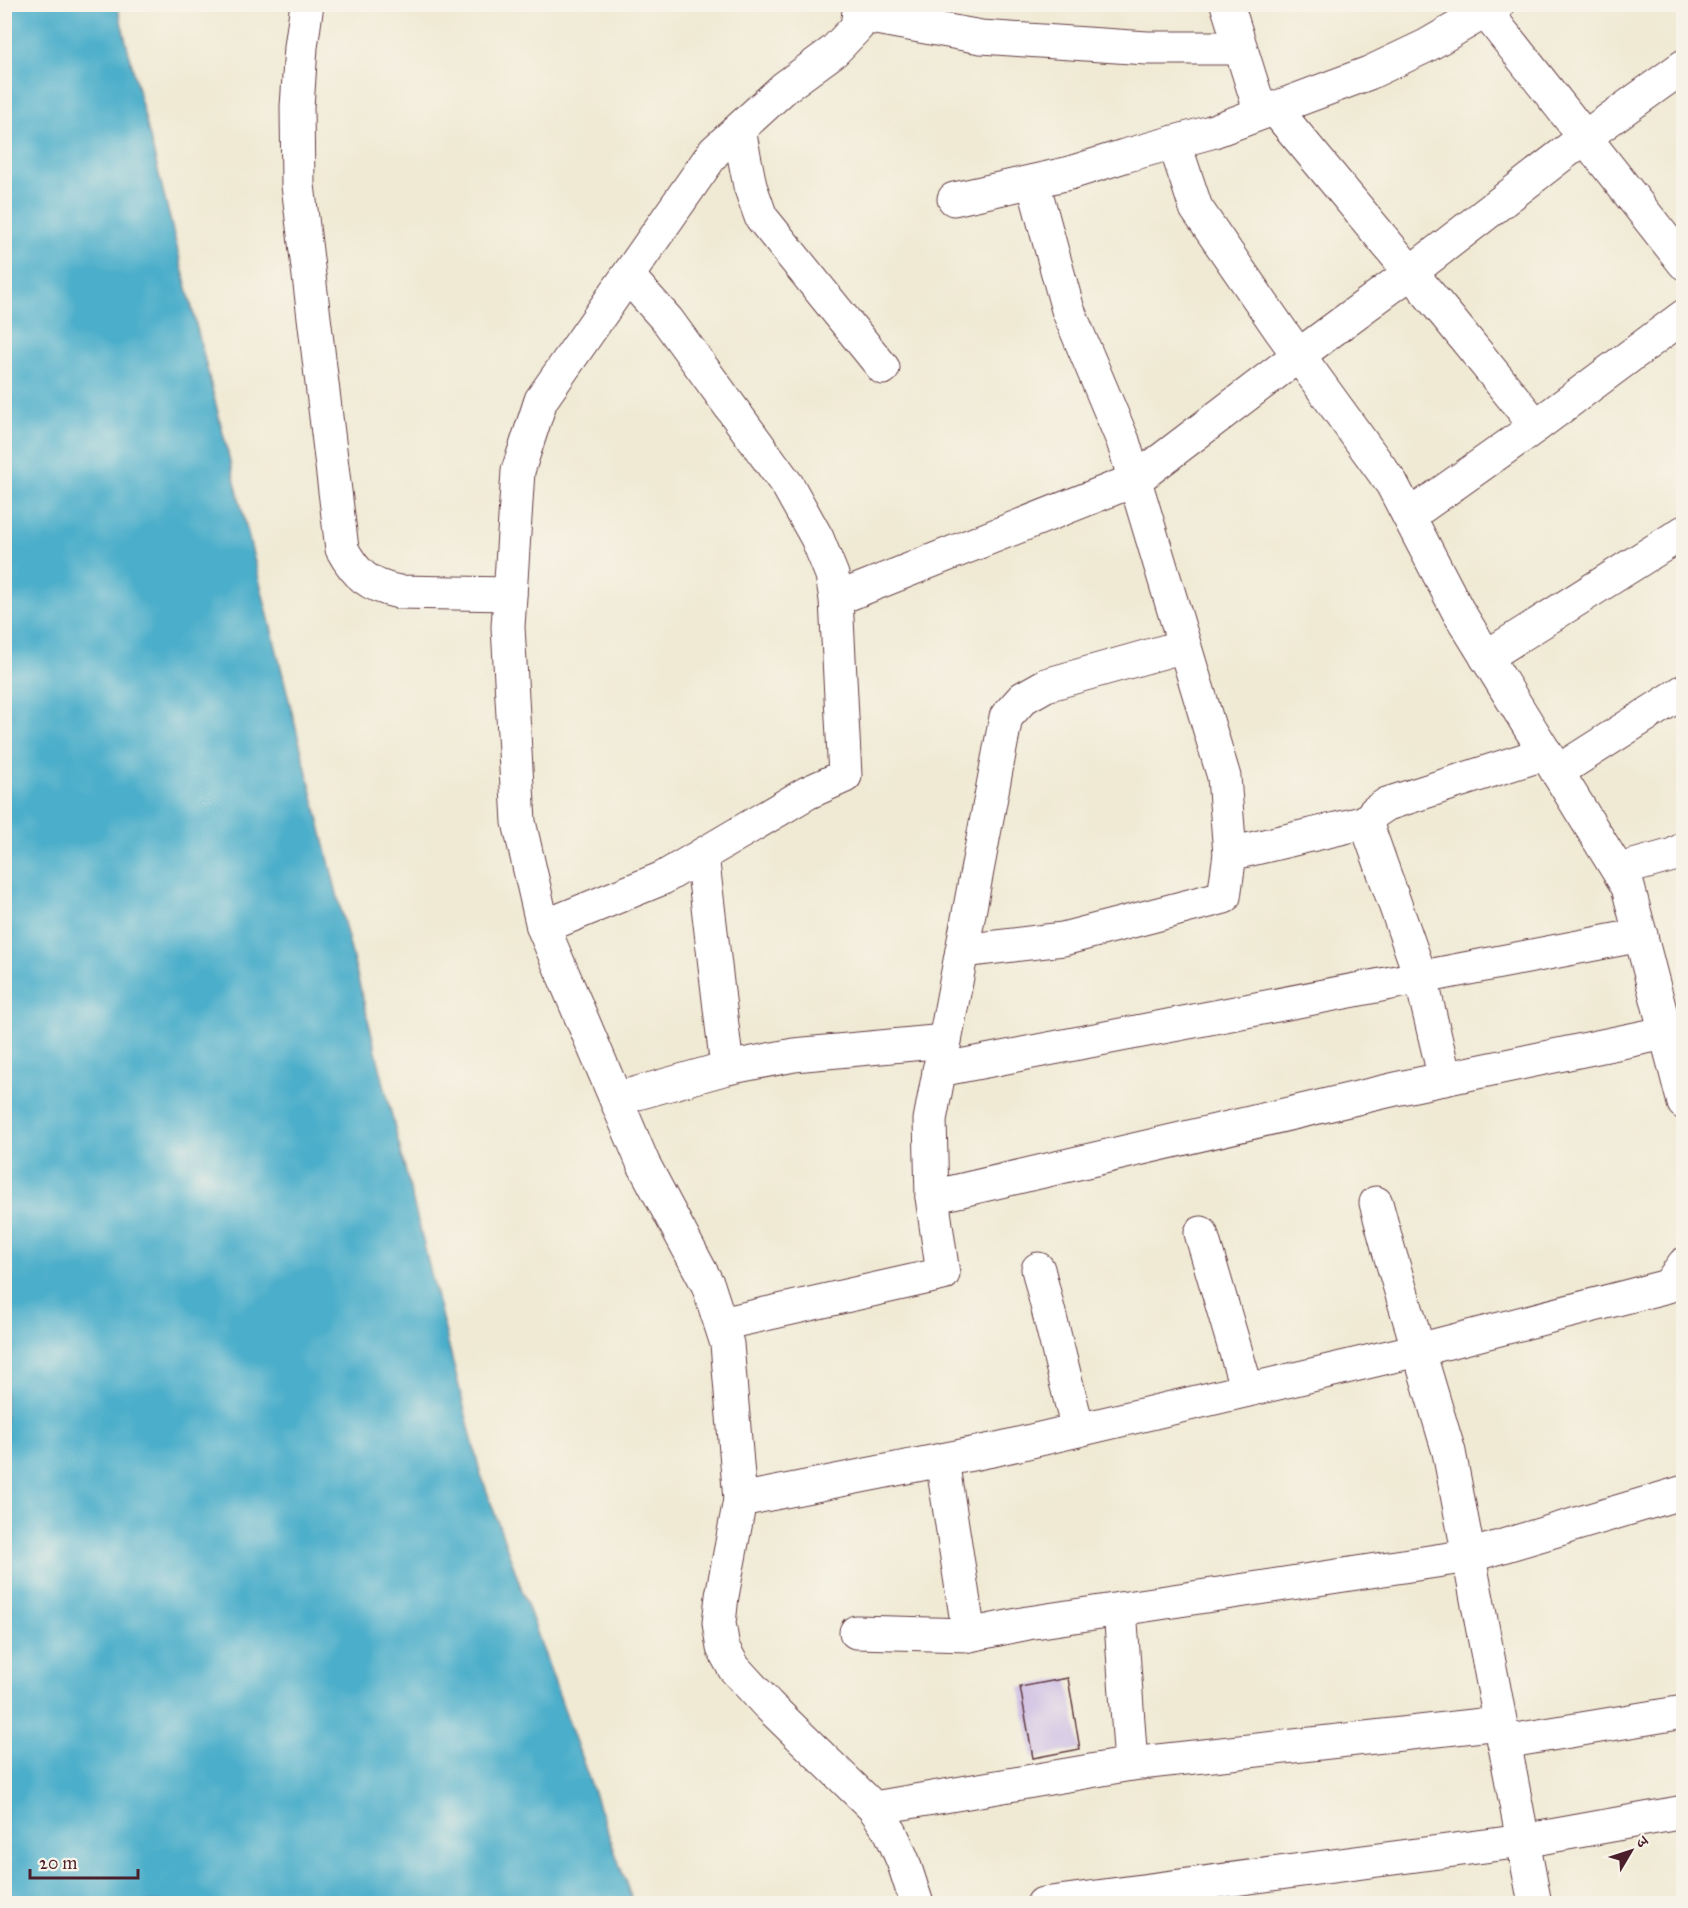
<svg xmlns="http://www.w3.org/2000/svg" width="1688" height="1908" viewBox="0 0 1688 1908" font-family="'IM FELL Great Primer','Noto Serif Devanagari',serif">
  <style>
    .water { fill: #4baeca; stroke: #4a667a; stroke-width: 1.5 }
    .building { fill: #c0abe3 }
    .lines { fill: none; stroke-linecap: round; stroke-linejoin: round }
    .minor-casing { stroke: #633d44; stroke-width: 35 }
    .minor { stroke: #fff; stroke-width: 33 }
  </style>
  <rect width="100%" height="100%" fill="#f7f3e8"/>
  <filter id="ink" filterUnits="userSpaceOnUse"><feTurbulence type="fractalNoise" baseFrequency=".0167" numOctaves="2"/><feDisplacementMap in="SourceGraphic" scale="12" xChannelSelector="R" yChannelSelector="G"/><feConvolveMatrix kernelMatrix="1 2 1 2 8 2 1 2 1" color-interpolation-filters="sRGB"/></filter>
  <filter id="wash" filterUnits="userSpaceOnUse"><feTurbulence type="fractalNoise" baseFrequency=".008" numOctaves="4" result="noise"/><feDisplacementMap in="SourceGraphic" scale="24" xChannelSelector="R" yChannelSelector="G"/><feGaussianBlur stdDeviation="1.35" result="paint"/><feColorMatrix in="noise" values="0 0 0 0 0 0 0 0 0 0 0 0 0 0 0 0 0 1.4 0 .05"/><feComposite in="paint" operator="in"/></filter>
  <g filter="url(#wash)">
    <rect width="100%" height="100%" fill="#f0ead4"/>
    <path class="water" d="M5,4L117,5L480,1472L633,1903H5Z"/>
    <g id="blocks">
      <path class="building" d="M1068,1678L1080,1749L1033,1758L1020,1687Z"/>
    </g>
  </g>
  <g filter="url(#ink)">
    <use href="#blocks" fill-opacity="0" stroke="#633d44" stroke-width="1.5"/>
    <g class="lines">
      <defs>
        <g id="minor">
          <path d="M307,4L301,47L297,107L298,185L342,549C356,575 369,586 399,592L510,594"/>
          <path d="M860,4L857,27L834,51L785,87L714,152L541,400L518,471L508,627L519,822L543,927L643,1163L708,1285L727,1344L740,1500L997,1449L1418,1350L1668,1286L1684,1264"/>
          <path d="M1227,4L1261,113"/>
          <path d="M1486,12L1684,263"/>
          <path d="M859,15L981,37L1147,48H1240"/>
          <path d="M1274,108L1447,316L1536,426"/>
          <path d="M739,130L750,186L761,217L883,368"/>
          <path d="M1174,142L1196,208L1281,331L1392,484L1458,611L1628,887L1684,1103"/>
          <path d="M954,199L1070,173L1124,156L1211,132L1369,73L1426,46L1498,4"/>
          <path d="M1409,516L1536,426L1684,316"/>
          <path d="M836,599L1135,480L1299,355L1411,272L1585,137L1684,66"/>
          <path d="M1486,657L1684,532"/>
          <path d="M1557,772L1684,691"/>
          <path d="M1366,822L1375,812L1387,804L1546,753"/>
          <path d="M1230,854L1366,822L1421,978L1445,1079"/>
          <path d="M702,855L727,1068"/>
          <path d="M1619,870L1673,855L1684,849"/>
          <path d="M543,927L663,878L807,793L845,776L836,599L832,575L817,538L788,486L668,321L628,276"/>
          <path d="M962,951L1063,939L1224,897L1230,854L1224,777L1123,441L1068,310L1033,182"/>
          <path d="M939,1070L1641,935"/>
          <path d="M616,1099L727,1068L794,1055L945,1041"/>
          <path d="M932,1197L1400,1088L1684,1029"/>
          <path d="M1376,1203L1389,1251L1449,1452L1535,1904"/>
          <path d="M1201,1233L1247,1390"/>
          <path d="M1038,1269L1078,1430"/>
          <path d="M721,1324L943,1274L932,1197L930,1120L1006,717L1023,698L1046,685L1184,646"/>
          <path d="M942,1460L969,1635"/>
          <path d="M740,1500L722,1596L719,1623L723,1648L734,1668L768,1705L874,1808L891,1833L903,1861L917,1904"/>
          <path d="M1120,1609L1131,1764"/>
          <path d="M856,1632L969,1635L1028,1623L1469,1556L1684,1492"/>
          <path d="M1504,1742L1684,1712"/>
          <path d="M874,1808L1131,1764L1500,1723"/>
          <path d="M1043,1904L1523,1841L1684,1812"/>
        </g>
      </defs>
      <use href="#minor" class="minor-casing"/>
      <use href="#minor" class="minor"/>
    </g>
  </g>
  <rect width="1688" height="1908" fill="none" stroke="#f7f3e8" stroke-width="24"/>
  <g transform="translate(1631 1851) rotate(51)" stroke="#f7f3e8" stroke-width="4.5" paint-order="stroke">
  <path d="M0-4.5L10 22L0 15L-10 22Z" fill="#4a1f2b"/>
  <text y="-9" font-size="16" font-weight="bold" text-anchor="middle" fill="#4a1f2b">उ</text>
  </g>
  <path d="M30 1869v9h108v-9" fill="none" stroke="#4a1f2b" stroke-width="3"/>
  <text x="39" y="1869" font-size="18" fill="#4a1f2b" stroke="#f7f3e8" stroke-width="4.5" paint-order="stroke">20 m</text>
</svg>
